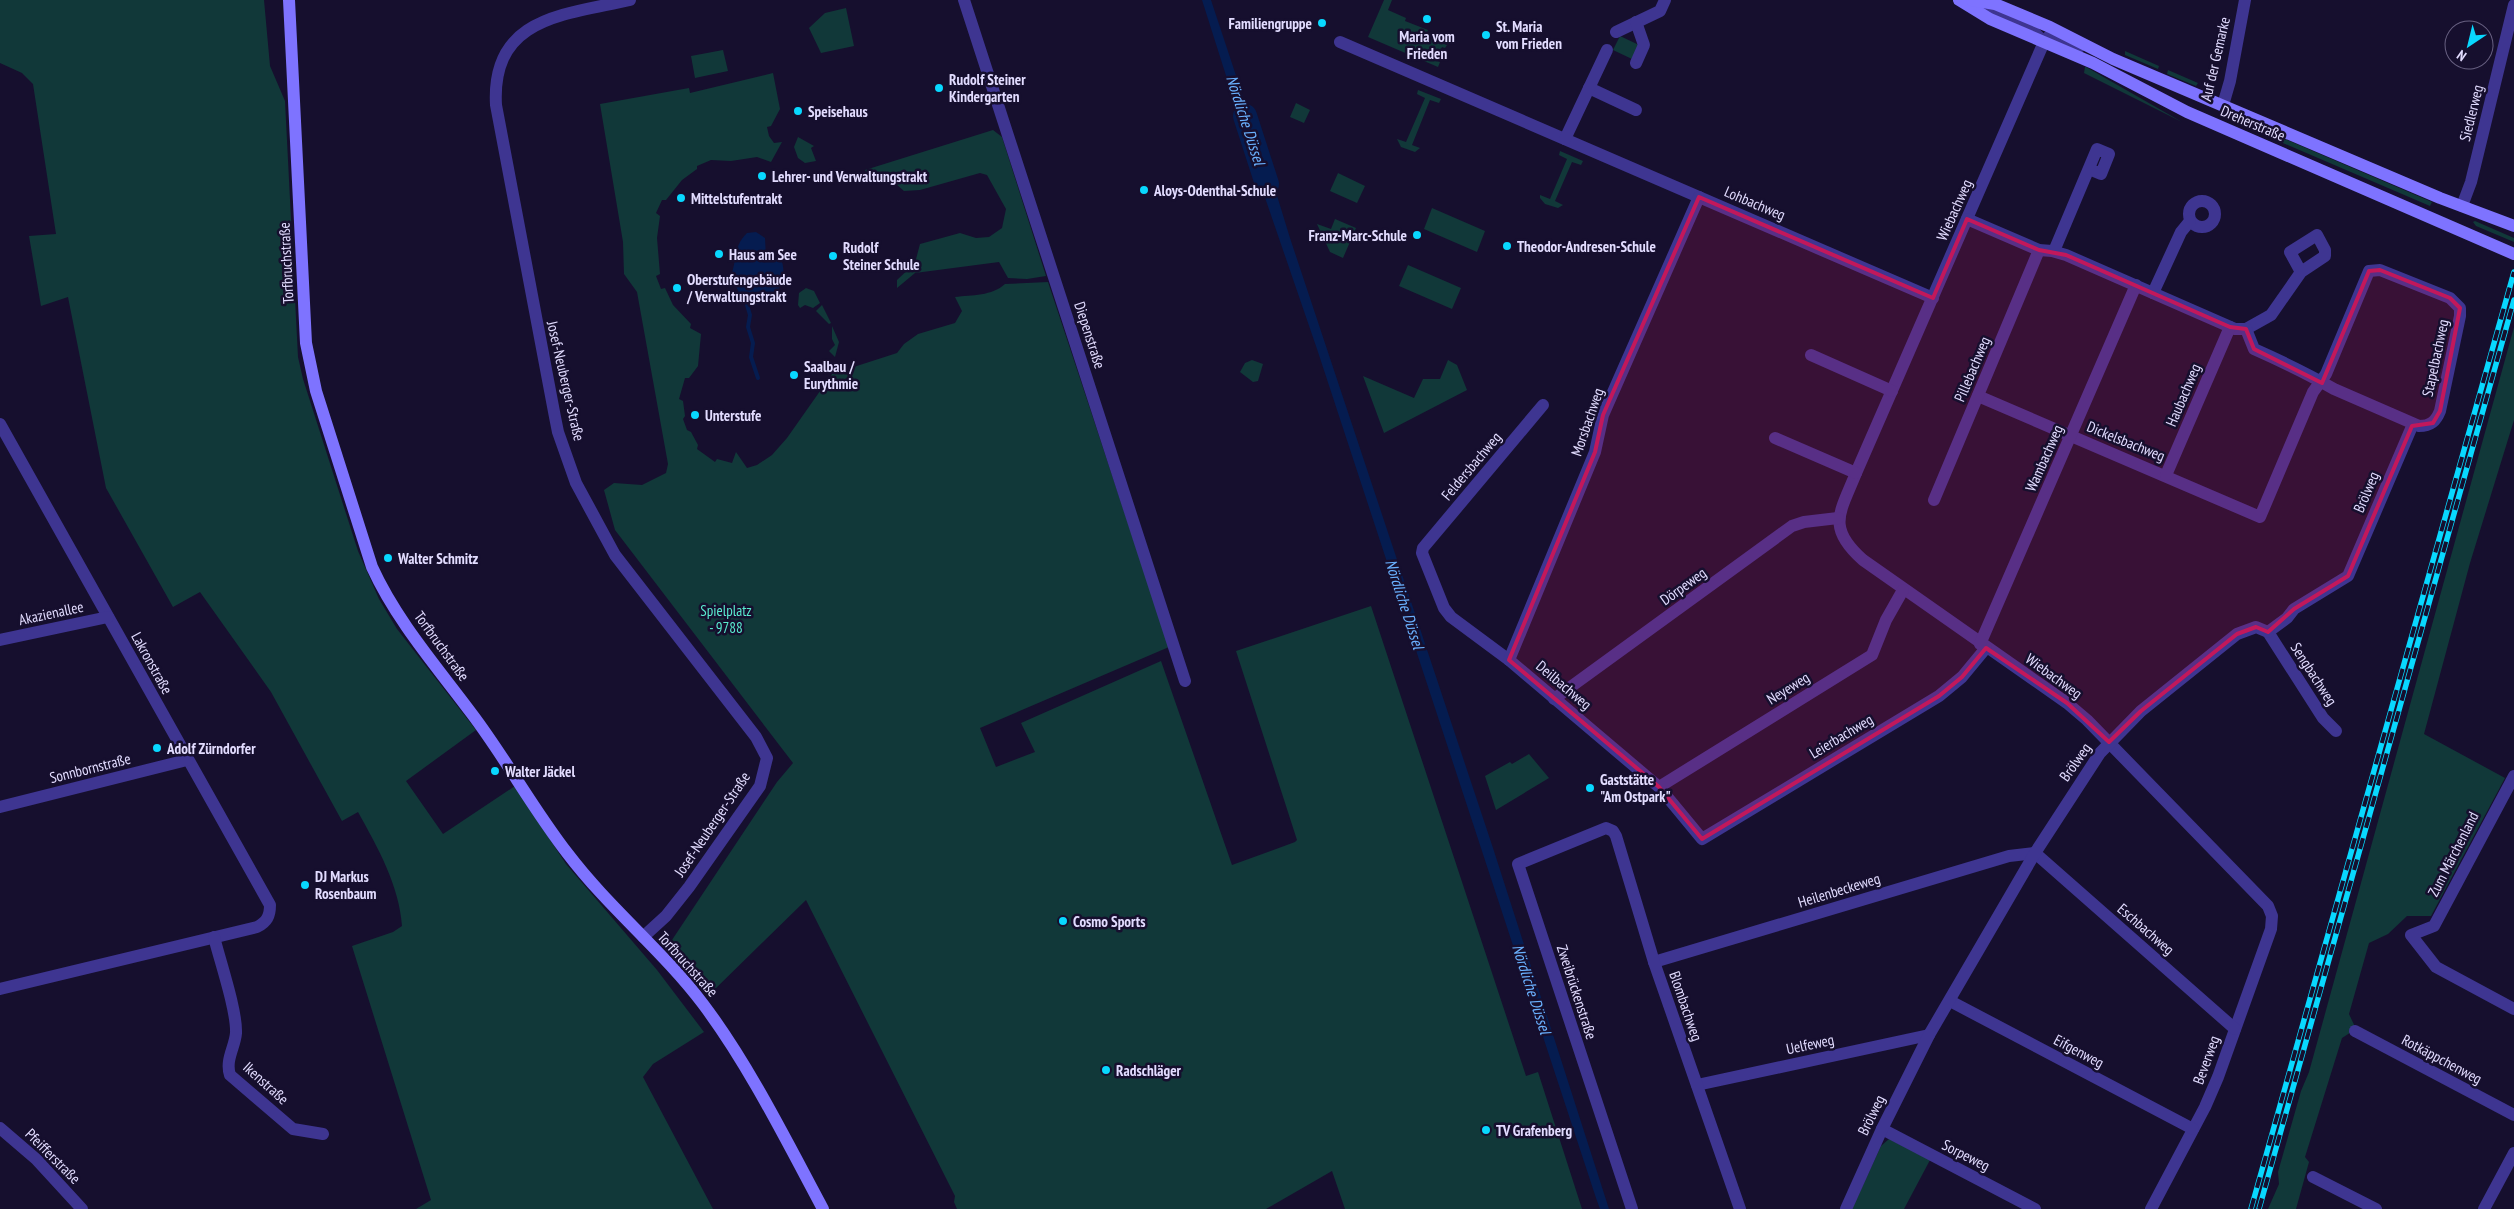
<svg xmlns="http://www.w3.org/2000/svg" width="2514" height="1209" viewBox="0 0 2514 1209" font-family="'PT Sans Narrow',sans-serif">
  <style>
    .green { fill: #113839 }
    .water { fill: #051c50 }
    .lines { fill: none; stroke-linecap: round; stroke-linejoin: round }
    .stream { stroke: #051c50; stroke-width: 4 }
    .river { stroke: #051c50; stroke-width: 24 }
    .street { stroke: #3e3591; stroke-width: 12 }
    .secondary { stroke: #7e73ff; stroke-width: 12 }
    .rail-casing { stroke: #08d8ff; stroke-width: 5.5 }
    .rail { stroke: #160f2e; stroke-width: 4; stroke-dasharray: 11; stroke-linecap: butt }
    .marked { fill: #c2185b; fill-opacity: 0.2; stroke: #c2185b; stroke-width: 4; stroke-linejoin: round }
    .poi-dot { fill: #08d8ff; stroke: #160f2e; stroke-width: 2 }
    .labels { text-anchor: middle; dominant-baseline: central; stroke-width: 5; stroke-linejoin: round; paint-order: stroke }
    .poi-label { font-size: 15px; font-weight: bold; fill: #e2dcff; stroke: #160f2e; text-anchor: start }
    .street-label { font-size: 15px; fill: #e2dcff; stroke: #160f2e }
    .park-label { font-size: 15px; fill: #5aecd0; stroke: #160f2e }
    .water-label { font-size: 16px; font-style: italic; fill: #6ab1ff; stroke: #160f2e }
  </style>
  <rect width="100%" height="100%" fill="#160f2e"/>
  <g class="green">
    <path d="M0,0H264L270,66L285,101L298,357L303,379L358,551L379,599L397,629L476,730L406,781L443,834L515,786L566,864L657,970L704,1032L653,1064L643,1077L713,1209H416L431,1200L352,946L393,932L402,926C399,885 378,848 358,812L342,821L271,692L200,592L173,607L106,488L68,297L41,306L29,236L56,234L33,84L22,73L0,63Z"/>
    <path d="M1384,0H1392L1388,10L1406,18L1405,21L1428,30L1426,35L1447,45L1445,48L1442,47L1435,60L1440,62L1438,67L1368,37Z"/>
    <path d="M846,8L854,46L821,53L809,28L825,13Z"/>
    <path d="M1620,36L1639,45L1632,59L1613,50Z"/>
    <path d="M723,50L728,71L695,78L691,56Z"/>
    <path d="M2125,51L2159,66L2158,69L2125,55Z"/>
    <path d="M2085,67H2086L2182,122L2084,73Z"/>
    <path d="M2168,70L2198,83L2196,86L2167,74Z"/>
    <path d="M773,73L780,109L771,126L767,127L769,136L774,143L782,142L771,162L757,157L731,161L711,160L697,166V169L682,180L666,200H662L656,213L660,216L657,238L660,274L656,276L661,289L665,288L673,305L691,324L690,328L701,334L698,366L689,378H685L679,399L683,401L685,416L683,419L687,430L691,432L698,445L697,449L715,462L717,459L732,463L736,452L747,468L757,465L772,455L787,438L832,374L897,353L904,344L918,334L955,323L962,311L955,297C972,295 992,296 1005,284L1048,282L1169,647L980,728L996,767L1035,752L1021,723L1161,661L1232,865L1295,842L1297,840L1236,651L1371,606L1526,1076L1538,1072L1582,1209H1345L1332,1171L1266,1209H957L954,1202L955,1196L806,900L713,991L685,957L670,943L777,782L793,763L615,530L604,490L614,483L642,485L666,473L668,464L637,292L624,274L623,242L600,104L689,88L690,93Z"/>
    <path d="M1418,90L1441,99L1439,103L1430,100L1412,145L1420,148L1415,152L1401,147L1397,139L1406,142L1425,98L1417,94Z"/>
    <path d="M1296,103L1310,110L1304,123L1290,117Z"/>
    <path d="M2238,119L2432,202L2430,206L2241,125L2237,122Z"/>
    <path d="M993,130L1002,137L1046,276L1027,279L1008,278L999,262L915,273L897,288V280L915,263L920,244L960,233L976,238L989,237L1002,228L1006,209L987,175L980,173L920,190L904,191L888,177L870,180L865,170Z"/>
    <path d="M798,137L814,146L811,148L816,161L805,163L798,158L794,147Z"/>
    <path d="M1560,151L1583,161L1581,165L1572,162L1555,201L1563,205L1558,208L1545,204L1540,198V195L1550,199L1567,159L1559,155Z"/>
    <path d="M1338,173L1365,186L1357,203L1330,191Z"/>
    <path d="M1432,208L1485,231L1477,252L1424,229Z"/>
    <path d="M1335,219L1356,228L1343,258L1330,252L1317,224L1331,229Z"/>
    <path d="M2475,221L2514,238V242L2476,226L2473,222Z"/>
    <path d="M1408,265L1461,288L1452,309L1399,286Z"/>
    <path d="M806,288L814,291L820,303L813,308L805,305L800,308L798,305L799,293Z"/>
    <path d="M822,305L831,323L829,324L816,311Z"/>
    <path d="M832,326L839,342L835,357L829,351L835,345L832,339Z"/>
    <path d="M2514,327V420L2470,563L2424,734L2505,778L2431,916H2407L2388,934L2369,943L2349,1014L2356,1029L2342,1038L2305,1157L2309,1162L2296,1209H2268L2279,1184L2278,1172L2301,1091L2309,1072Z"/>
    <path d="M1252,360L1263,364L1258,381L1253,382L1240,372L1245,363Z"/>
    <path d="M1448,360L1457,365L1467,390L1384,433L1363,376L1414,398L1423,379H1440Z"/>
    <path d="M1529,754L1549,778L1496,810L1485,776L1510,762L1512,764Z"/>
    <path d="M1889,1139L1930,1160L1904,1209H1852L1881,1146Z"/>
  </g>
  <g class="water">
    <path d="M1202,0H1211L1259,145L1249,148Z"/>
    <path d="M1263,150L1290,238L1493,848L1609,1209H1600L1596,1198L1317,349L1250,154Z"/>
    <path d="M756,232L765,238L766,257H780C793,282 767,316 740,301L738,290L730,278C738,259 732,248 747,233Z"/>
  </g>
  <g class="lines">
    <path class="stream" d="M747,305L750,315L748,327L753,343L751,357L758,378"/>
    <path class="river" d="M1245,116L1267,184"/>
    <g class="street">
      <path d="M630,0C564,15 491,17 496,105L555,417L558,432L576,483L615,555L756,737L767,758L760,786L689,887L666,916L643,937"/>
      <path d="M964,0L1185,681"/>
      <path d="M1973,4L2027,25L2044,42"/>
      <path d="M1616,32L1660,11L1665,0"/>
      <path d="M1340,42L1933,298"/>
      <path d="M2079,47L2053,37H2048L2044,42L1856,473C1840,513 1826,527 1863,560L2067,703L2087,720L2268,906L2272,916L2271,929L2218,1077L2205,1107L2151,1209"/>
      <path d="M1636,63L1644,45L1636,22"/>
      <path d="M1589,88L1636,110"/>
      <path d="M2223,105L2230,81L2245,0"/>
      <path d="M1565,139L1607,50"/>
      <circle cx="2202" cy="214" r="13"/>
      <path d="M2462,206L2471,182L2514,5"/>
      <path d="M1967,219L2039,250L2052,251L2066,255L2235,329H2246L2271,315L2301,272L2325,256V250L2317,235L2290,252L2301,272"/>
      <path d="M2054,251L2097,149L2109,154L2101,174L2089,169"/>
      <path d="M2153,293L2181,232L2190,221"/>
      <path d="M1811,355L1892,391"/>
      <path d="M1978,396L2260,517L2313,392L2326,374L2369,271L2380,270L2450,298L2460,308V316L2440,411C2436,421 2431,426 2419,426L2334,389C2308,374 2281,361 2254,349L2246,329"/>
      <path d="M1543,405L1423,548L1422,553L1444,608L1451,617L1509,660L1659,787L1702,839L1939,696L1962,677L1986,648"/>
      <path d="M0,424L270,905C270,916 267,922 257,927L0,989"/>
      <path d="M1775,438L1856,473"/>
      <path d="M2166,475L2230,327"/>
      <path d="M1934,500L2039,250"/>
      <path d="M2268,632L2287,618L2294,609L2348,576L2413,424"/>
      <path d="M2268,632L2323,718L2336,731"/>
      <path d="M0,640L108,617"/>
      <path d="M1980,644L2136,285"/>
      <path d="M1509,660L1595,452L1603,415L1699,197"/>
      <path d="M1554,699L1792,526L1804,522L1838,518"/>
      <path d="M2514,776L2434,926L2411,935L2436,967L2514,1009"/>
      <path d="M1659,787L1872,655L1886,620L1903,590"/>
      <path d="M0,807L187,760"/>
      <path d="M214,937C220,961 237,1011 236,1033C235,1047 225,1060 230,1075L293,1129L323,1134"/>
      <path d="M1654,962L2009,856L2035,853L2235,1029"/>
      <path d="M1950,1001L2193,1129"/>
      <path d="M2355,1031L2514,1115"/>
      <path d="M1697,1085L1929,1035"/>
      <path d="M0,1128L36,1159L82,1209"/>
      <path d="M1882,1129L2035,1209"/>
      <path d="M2313,1177L2376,1209"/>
      <path d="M1632,1209L1518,864L1606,828L1613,831L1616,836L1654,962L1740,1209"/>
      <path d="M1846,1209L1882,1129L1929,1035L2035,853L2100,753L2141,711L2237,634L2256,627L2268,632"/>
      <path d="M2484,1209L2514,1153"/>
    </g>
    <g class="secondary">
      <path d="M289,0L306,343L316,391L372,567C396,620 437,667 472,714C506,759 533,809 568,854C609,908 663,951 703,1004C749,1065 787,1142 823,1209"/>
      <path d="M1959,0L1990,19L2093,63L2187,112L2514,254"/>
      <path d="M1972,0L1995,4L2050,27L2113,59L2440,198L2514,226"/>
    </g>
    <defs>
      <g id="rail">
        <path d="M2251,1209L2514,272"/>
        <path d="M2259,1209L2514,300"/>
      </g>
    </defs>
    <use href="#rail" class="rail-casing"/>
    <use href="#rail" class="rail"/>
  </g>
  <path class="marked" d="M1699,197L1933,298L1967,219L2039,250L2066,255L2230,327L2246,329L2254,349L2322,383L2369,271L2380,270L2450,298L2460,308L2440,411L2433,423L2412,426L2348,576L2294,609L2268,632L2256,627L2237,634L2141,711L2109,742L2067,703L1986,648L1962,677L1939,696L1702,839L1659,787L1509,660L1595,452L1603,415Z"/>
  <g class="poi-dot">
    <circle cx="1427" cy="19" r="5"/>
    <circle cx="1322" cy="23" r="5"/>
    <circle cx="1486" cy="35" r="5"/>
    <circle cx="939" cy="88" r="5"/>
    <circle cx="798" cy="111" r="5"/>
    <circle cx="762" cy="176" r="5"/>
    <circle cx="1144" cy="190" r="5"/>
    <circle cx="681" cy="198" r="5"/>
    <circle cx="1417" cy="235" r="5"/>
    <circle cx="1507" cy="246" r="5"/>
    <circle cx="719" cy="254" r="5"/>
    <circle cx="833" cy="256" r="5"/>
    <circle cx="677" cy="288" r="5"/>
    <circle cx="794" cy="375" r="5"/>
    <circle cx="695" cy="415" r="5"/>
    <circle cx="388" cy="558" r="5"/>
    <circle cx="157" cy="748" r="5"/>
    <circle cx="495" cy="771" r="5"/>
    <circle cx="1590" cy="788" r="5"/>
    <circle cx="305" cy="885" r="5"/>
    <circle cx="1063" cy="921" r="5"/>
    <circle cx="1106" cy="1070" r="5"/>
    <circle cx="1486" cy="1130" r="5"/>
  </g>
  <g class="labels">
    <g class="poi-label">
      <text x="1312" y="23" text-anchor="end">Familiengruppe</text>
      <text x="1496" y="26">St. Maria<tspan x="1496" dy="17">vom Frieden</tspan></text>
      <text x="1427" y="36" text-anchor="middle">Maria vom<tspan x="1427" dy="17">Frieden</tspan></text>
      <text x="949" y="79">Rudolf Steiner<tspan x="949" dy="17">Kindergarten</tspan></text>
      <text x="808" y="111">Speisehaus</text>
      <text x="772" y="176">Lehrer- und Verwaltungstrakt</text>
      <text x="1154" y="190">Aloys-Odenthal-Schule</text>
      <text x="691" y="198">Mittelstufentrakt</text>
      <text x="1407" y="235" text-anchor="end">Franz-Marc-Schule</text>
      <text x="1517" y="246">Theodor-Andresen-Schule</text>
      <text x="843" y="247">Rudolf<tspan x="843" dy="17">Steiner Schule</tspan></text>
      <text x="729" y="254">Haus am See</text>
      <text x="687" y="279">Oberstufengebäude<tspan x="687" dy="17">/ Verwaltungstrakt</tspan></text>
      <text x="804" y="366">Saalbau /<tspan x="804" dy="17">Eurythmie</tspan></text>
      <text x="705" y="415">Unterstufe</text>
      <text x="398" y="558">Walter Schmitz</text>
      <text x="167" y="748">Adolf Zürndorfer</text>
      <text x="505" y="771">Walter Jäckel</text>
      <text x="1600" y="779">Gaststätte<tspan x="1600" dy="17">"Am Ostpark"</tspan></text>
      <text x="315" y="876">DJ Markus<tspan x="315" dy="17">Rosenbaum</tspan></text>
      <text x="1073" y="921">Cosmo Sports</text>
      <text x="1116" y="1070">Radschläger</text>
      <text x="1496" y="1130">TV Grafenberg</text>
    </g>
    <g class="street-label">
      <text transform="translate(2215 59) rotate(-77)">Auf der Gemarke</text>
      <text transform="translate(2471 113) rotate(-76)">Siedlerweg</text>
      <text transform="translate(2253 123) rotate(23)">Dreherstraße</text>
      <text transform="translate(1755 203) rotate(23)">Lohbachweg</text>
      <text transform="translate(1954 210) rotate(-66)">Wiebachweg</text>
      <text transform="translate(286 263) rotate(-93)">Torfbruchstraße</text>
      <text transform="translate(1090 335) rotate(72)">Diepenstraße</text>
      <text transform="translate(2435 358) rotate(-78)">Stapelbachweg</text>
      <text transform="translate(1972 369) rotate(-67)">Pillebachweg</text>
      <text transform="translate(566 381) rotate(77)">Josef-Neuberger-Straße</text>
      <text transform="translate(2183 395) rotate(-67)">Haubachweg</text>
      <text transform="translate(1587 422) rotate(-71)">Morsbachweg</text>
      <text transform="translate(2126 441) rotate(22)">Dickelsbachweg</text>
      <text transform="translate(2044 458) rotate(-66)">Wambachweg</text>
      <text transform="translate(1471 466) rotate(-50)">Feldersbachweg</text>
      <text transform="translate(2366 492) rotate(-67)">Brölweg</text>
      <text transform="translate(1683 586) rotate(-36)">Dörpeweg</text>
      <text transform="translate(51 613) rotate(-12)">Akazienallee</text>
      <text transform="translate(442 646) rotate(54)">Torfbruchstraße</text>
      <text transform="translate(152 663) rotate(61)">Lakronstraße</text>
      <text transform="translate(2314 674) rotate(57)">Sengbachweg</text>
      <text transform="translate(2054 676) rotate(36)">Wiebachweg</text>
      <text transform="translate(1564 685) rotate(40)">Deilbachweg</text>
      <text transform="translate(1788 688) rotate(-32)">Neyeweg</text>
      <text transform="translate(1841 736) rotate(-31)">Leierbachweg</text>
      <text transform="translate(2075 762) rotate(-55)">Brölweg</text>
      <text transform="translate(90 768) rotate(-14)">Sonnbornstraße</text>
      <text transform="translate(712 824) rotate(-56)">Josef-Neuberger-Straße</text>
      <text transform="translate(2453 854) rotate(-63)">Zum Märchenland</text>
      <text transform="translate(1839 890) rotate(-17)">Heilenbeckeweg</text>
      <text transform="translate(2146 929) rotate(41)">Eschbachweg</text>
      <text transform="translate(688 964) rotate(48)">Torfbruchstraße</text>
      <text transform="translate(1577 992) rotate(72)">Zweibrückenstraße</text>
      <text transform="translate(1686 1006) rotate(71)">Blombachweg</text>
      <text transform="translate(1810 1044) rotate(-12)">Uelfeweg</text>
      <text transform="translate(2079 1051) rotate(28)">Eifgenweg</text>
      <text transform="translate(2442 1059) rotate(28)">Rotkäppchenweg</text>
      <text transform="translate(2206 1060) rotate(-70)">Beverweg</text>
      <text transform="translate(266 1083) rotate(42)">Ikenstraße</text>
      <text transform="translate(1871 1115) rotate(-64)">Brölweg</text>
      <text transform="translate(1966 1155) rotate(27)">Sorpeweg</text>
      <text transform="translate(53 1156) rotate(45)">Pfeifferstraße</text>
    </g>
    <g class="park-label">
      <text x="726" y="610">Spielplatz<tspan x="726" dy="17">- 9788</tspan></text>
    </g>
    <g class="water-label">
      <text transform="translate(1246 120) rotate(72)">Nördliche Düssel</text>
      <text transform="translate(1405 604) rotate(72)">Nördliche Düssel</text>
      <text transform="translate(1532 989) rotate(72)">Nördliche Düssel</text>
    </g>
  </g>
  <g transform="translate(2469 45) rotate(215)"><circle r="24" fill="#160f2e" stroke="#686182"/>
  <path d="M0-4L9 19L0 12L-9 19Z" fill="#08d8ff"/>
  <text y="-8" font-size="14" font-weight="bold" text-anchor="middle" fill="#e2dcff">N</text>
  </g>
</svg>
